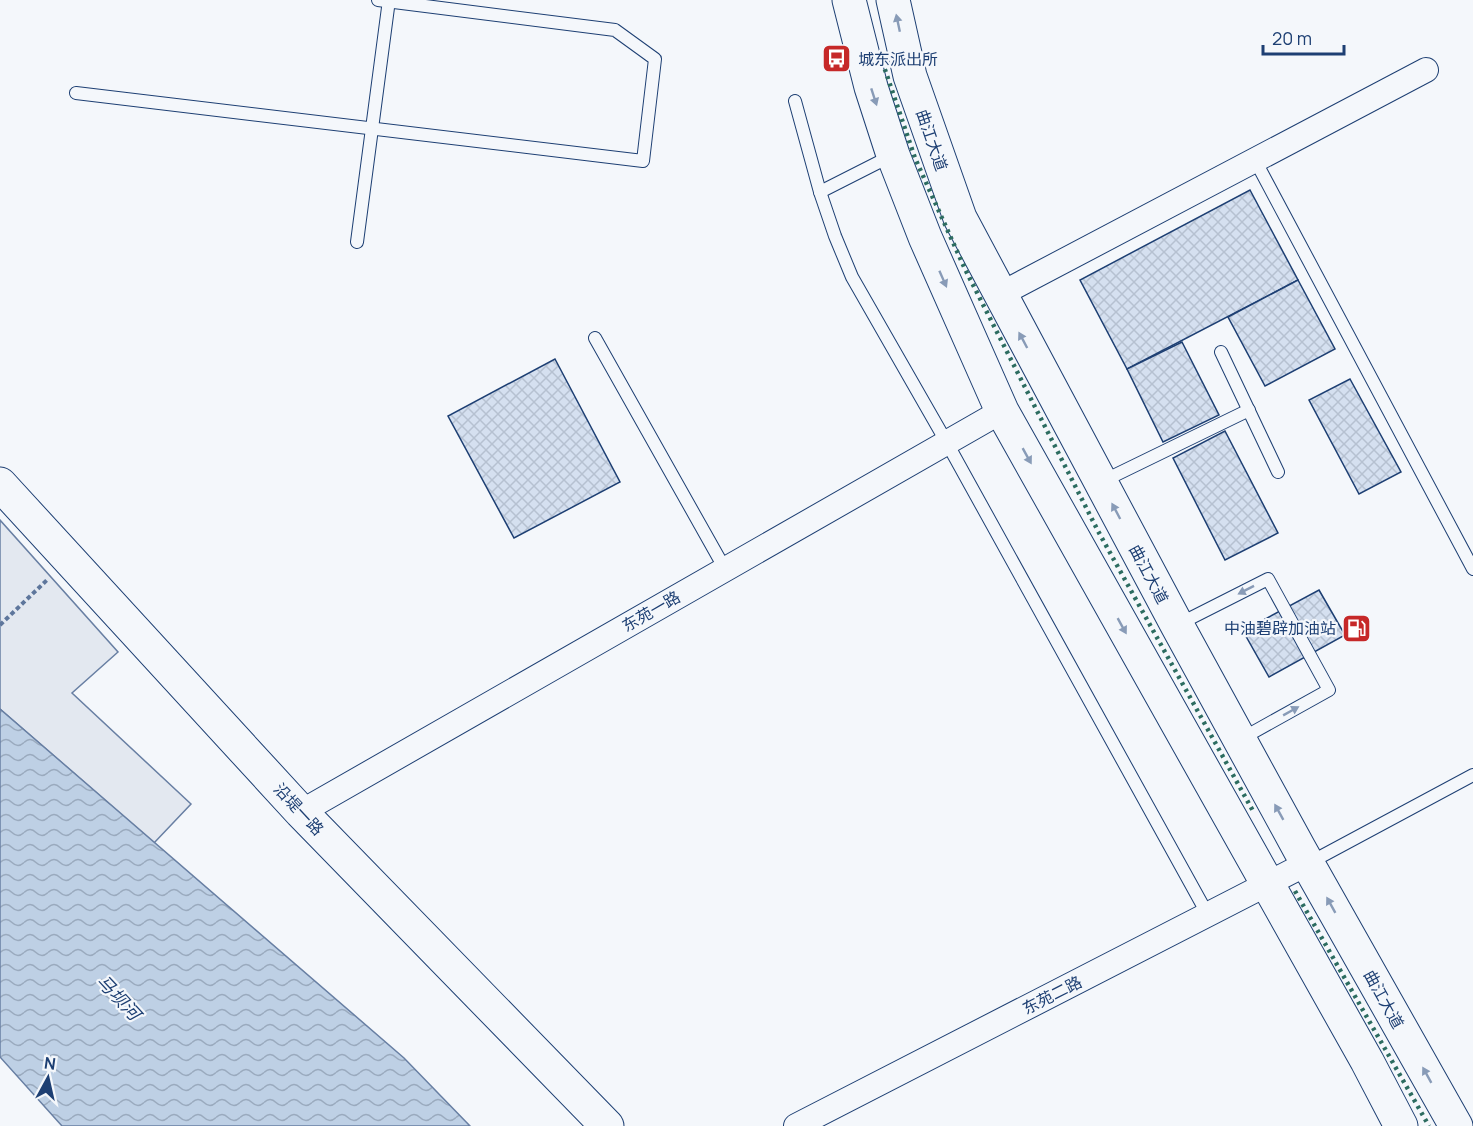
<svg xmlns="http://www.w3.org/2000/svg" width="1473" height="1126" viewBox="0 0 1473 1126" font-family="Manrope,'Noto Sans SC',sans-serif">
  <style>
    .parking { fill: #e3e8f0; stroke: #687fa3; stroke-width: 1.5 }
    .water { fill: url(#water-waves); stroke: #687fa3; stroke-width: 1.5 }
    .building { fill: url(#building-cross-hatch); stroke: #1d3f73; stroke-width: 1.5 }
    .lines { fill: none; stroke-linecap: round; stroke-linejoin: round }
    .lane-casing { stroke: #1d3f73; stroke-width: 14 }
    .street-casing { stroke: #1d3f73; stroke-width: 26 }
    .secondary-casing { stroke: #1d3f73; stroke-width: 35 }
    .primary-casing { stroke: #1d3f73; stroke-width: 35 }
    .path { stroke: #5e769c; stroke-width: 4; stroke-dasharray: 4.5 3; stroke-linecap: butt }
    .lane { stroke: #f4f7fb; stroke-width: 12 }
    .street { stroke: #f4f7fb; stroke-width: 24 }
    .secondary { stroke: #f4f7fb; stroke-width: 33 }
    .primary { stroke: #f4f7fb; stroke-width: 33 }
    .hedge { stroke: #2c6c60; stroke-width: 4.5; stroke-dasharray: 3 4.5; stroke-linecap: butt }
    .oneway { fill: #889bb7 }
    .labels { text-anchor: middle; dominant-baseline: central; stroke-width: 4.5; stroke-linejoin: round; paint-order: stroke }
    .poi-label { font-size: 16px; fill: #1d3f73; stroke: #f4f7fb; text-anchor: start }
    .street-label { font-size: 16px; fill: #1d3f73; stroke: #f4f7fb }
    .water-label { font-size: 18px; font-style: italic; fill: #1d3f73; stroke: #f4f7fb }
  </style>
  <defs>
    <pattern id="water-waves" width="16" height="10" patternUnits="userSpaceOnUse" patternTransform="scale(1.5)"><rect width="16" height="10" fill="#bed0e5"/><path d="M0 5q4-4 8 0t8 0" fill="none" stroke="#9aaabe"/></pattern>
    <pattern id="building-cross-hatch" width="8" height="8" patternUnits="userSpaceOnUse" patternTransform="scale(1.5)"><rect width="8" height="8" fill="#d5e0f0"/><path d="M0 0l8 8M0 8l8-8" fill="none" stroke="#b6c1d1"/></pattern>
  </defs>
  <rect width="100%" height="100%" fill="#f4f7fb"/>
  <path class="parking" d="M0,520L118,652L72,693L191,804L154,843L0,709Z"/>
  <path class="water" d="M0,709L404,1058L470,1126H62L0,1057Z"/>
  <g class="building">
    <path d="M1250,190L1298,280L1127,369L1080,280Z"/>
    <path d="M1298,280L1335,349L1265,386L1228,317Z"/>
    <path d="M1182,342L1219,415L1163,442L1127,369Z"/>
    <path d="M555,359L620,482L514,538L448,416Z"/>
    <path d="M1350,379L1401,472L1359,494L1309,400Z"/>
    <path d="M1225,431L1278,533L1225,560L1173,458Z"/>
    <path d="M1319,590L1345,635L1269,677L1243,631Z"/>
  </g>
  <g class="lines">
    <defs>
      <g id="lane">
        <path d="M76,93L643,161L655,59L615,30L378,0"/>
        <path d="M795,101L820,192L835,236L852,277L947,443L1208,915"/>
        <path d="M1255,160L1473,569"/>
        <path d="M820,192L891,156"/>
        <path d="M357,242L389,0"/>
        <path d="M595,338L725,569"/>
        <path d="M1221,352L1278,472"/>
        <path d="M1101,482L1249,410"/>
        <path d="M1179,624L1268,579L1329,690L1241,739"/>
        <path d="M1309,863L1473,775"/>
      </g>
      <g id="street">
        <path d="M999,295L1426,70"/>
        <path d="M301,812L1002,411"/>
        <path d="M796,1126L1308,863"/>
      </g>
      <path id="secondary" d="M0,484L301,812L607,1126"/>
      <g id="primary">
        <path d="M849,0L871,87L893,155L925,237L1002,411L1367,1061L1401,1126"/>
        <path d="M893,0L910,76L960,218L1177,625L1300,850L1456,1126"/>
      </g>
    </defs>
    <use href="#lane" class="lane-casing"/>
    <use href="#street" class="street-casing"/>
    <use href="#secondary" class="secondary-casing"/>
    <use href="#primary" class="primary-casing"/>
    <path class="path" d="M0,625L47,580"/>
    <use href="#lane" class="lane"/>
    <use href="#street" class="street"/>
    <use href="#secondary" class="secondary"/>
    <use href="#primary" class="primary"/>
    <g class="hedge">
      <path d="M880,55L915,158L965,269L1098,531L1253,811"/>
      <path d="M1295,891L1429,1126"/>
    </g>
  </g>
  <defs><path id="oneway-solid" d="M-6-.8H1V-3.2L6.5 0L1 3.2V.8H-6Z" transform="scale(1.5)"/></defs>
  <g class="oneway">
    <use href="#oneway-solid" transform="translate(898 23) rotate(-102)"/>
    <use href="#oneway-solid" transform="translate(874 97) rotate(72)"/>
    <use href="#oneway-solid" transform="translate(943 279) rotate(66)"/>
    <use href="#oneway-solid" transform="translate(1023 340) rotate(-118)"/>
    <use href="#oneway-solid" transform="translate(1027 456) rotate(61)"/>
    <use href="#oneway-solid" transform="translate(1116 511) rotate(-118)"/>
    <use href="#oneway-solid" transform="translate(1246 590) rotate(153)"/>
    <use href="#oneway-solid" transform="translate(1122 626) rotate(61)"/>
    <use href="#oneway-solid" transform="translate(1291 711) rotate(-29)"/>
    <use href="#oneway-solid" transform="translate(1279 812) rotate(-119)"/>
    <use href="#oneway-solid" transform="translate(1331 905) rotate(-119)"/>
    <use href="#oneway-solid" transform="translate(1427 1075) rotate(-119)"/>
  </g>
  <defs>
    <symbol id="bus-square" viewBox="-11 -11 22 22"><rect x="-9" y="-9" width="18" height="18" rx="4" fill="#c62828" stroke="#f4f7fb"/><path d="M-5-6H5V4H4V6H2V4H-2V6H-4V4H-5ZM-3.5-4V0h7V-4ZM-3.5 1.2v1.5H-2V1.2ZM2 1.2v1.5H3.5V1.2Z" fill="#fff"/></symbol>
    <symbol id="fuel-square" viewBox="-11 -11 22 22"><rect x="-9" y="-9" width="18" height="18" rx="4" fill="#c62828" stroke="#f4f7fb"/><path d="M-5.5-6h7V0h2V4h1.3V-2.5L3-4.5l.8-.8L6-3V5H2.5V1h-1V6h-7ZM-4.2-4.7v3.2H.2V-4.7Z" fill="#fff"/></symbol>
  </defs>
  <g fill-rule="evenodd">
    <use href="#bus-square" x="820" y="42" width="33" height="33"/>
    <use href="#fuel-square" x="1340" y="612" width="33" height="33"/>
  </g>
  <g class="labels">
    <g class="poi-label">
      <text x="858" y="59">城东派出所</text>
      <text x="1336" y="628" text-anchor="end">中油碧辟加油站</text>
    </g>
    <g class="street-label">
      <text transform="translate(932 140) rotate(71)">曲江大道</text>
      <text transform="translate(1149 574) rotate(62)">曲江大道</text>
      <text transform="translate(651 611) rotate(-30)">东苑一路</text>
      <text transform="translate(299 809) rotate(47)">沿堤一路</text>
      <text transform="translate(1052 995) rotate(-27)">东苑二路</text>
      <text transform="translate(1384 999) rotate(61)">曲江大道</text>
    </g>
    <g class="water-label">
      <text transform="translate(119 997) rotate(47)">马坝河</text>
    </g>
  </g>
  <g transform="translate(48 1078) rotate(8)" stroke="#f4f7fb" stroke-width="4.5" paint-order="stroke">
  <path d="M0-4.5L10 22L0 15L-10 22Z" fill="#1d3f73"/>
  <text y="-9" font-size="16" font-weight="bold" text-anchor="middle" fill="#1d3f73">N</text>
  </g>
  <path d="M1263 45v9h81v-9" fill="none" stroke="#1d3f73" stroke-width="3"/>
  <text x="1272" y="45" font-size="18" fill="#1d3f73" stroke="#f4f7fb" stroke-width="4.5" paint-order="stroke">20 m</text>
</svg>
